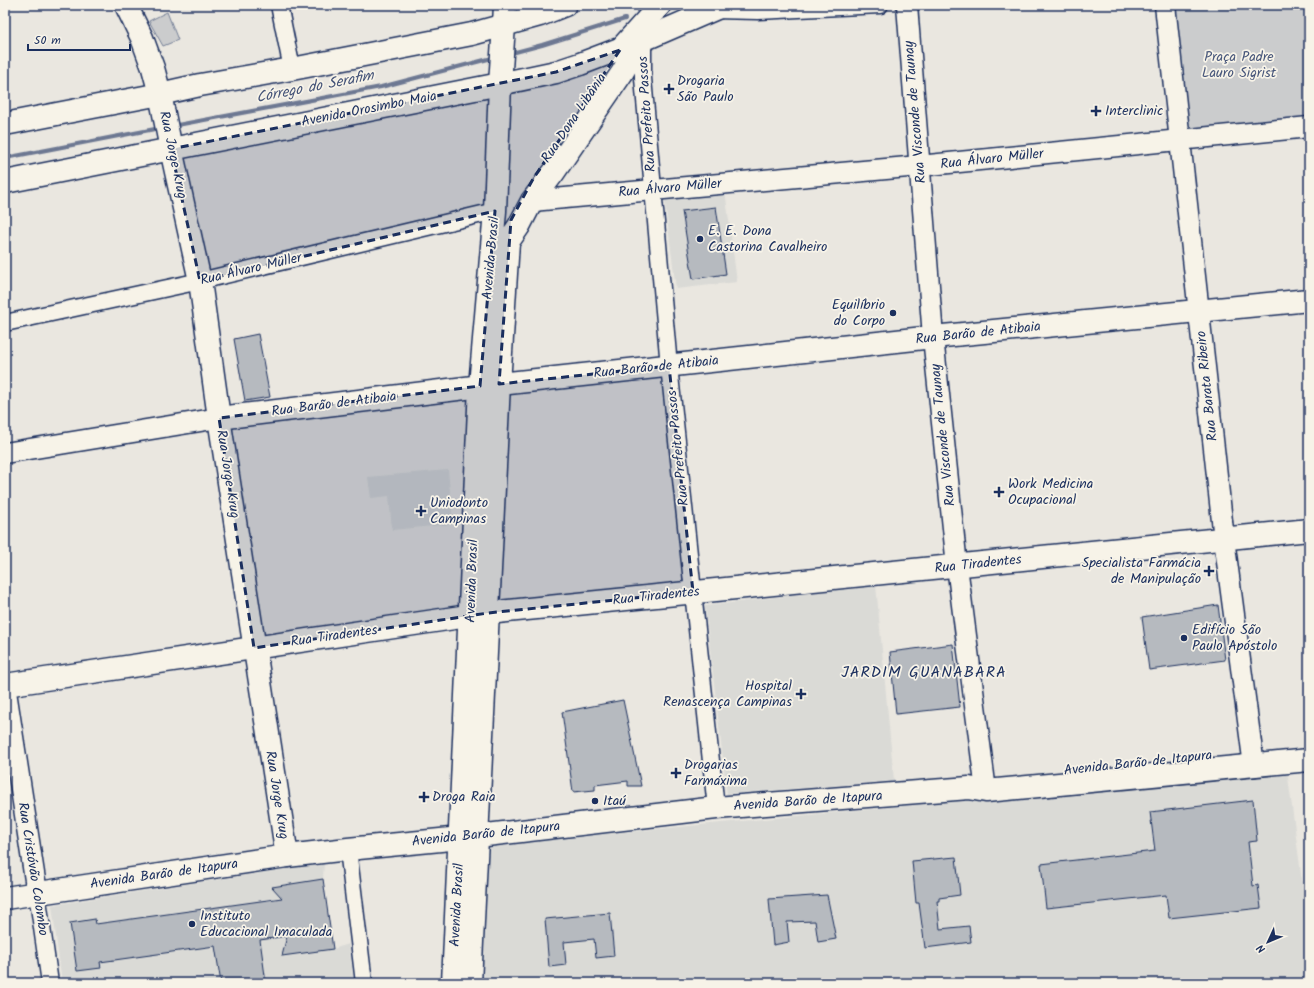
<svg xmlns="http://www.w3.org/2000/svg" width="1314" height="988" viewBox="0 0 1314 988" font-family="Kalam,sans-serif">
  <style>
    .built { fill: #dadad6 }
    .green { fill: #cbcccd; stroke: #737e96 }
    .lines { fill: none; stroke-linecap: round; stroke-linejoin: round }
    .stream { stroke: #6d7892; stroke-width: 4 }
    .building { fill: #b6babf; stroke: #1b2f5e }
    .minor-casing { stroke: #1b2f5e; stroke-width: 19 }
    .tertiary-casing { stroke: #1b2f5e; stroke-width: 23 }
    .secondary-casing { stroke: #1b2f5e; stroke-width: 25 }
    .primary-casing { stroke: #1b2f5e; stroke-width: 25 }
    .minor { stroke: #f7f3e8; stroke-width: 16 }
    .tertiary { stroke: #f7f3e8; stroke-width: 20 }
    .secondary { stroke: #f7f3e8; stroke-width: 22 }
    .primary { stroke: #f7f3e8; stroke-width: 22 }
    .marked { fill: #1b2f5e; fill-opacity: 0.2; stroke: #1b2f5e; stroke-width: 3; stroke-dasharray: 8 5; stroke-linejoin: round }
    .poi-dot { fill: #1b2f5e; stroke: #f7f3e8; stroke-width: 1.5 }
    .labels { text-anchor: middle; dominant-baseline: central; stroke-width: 3.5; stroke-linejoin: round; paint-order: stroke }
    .park-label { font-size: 14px; fill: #47567a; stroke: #f7f3e8 }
    .poi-label { font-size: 14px; fill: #1b2f5e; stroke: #f7f3e8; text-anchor: start }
    .street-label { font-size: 14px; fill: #1b2f5e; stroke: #f7f3e8 }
    .water-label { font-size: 15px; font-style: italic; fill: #445378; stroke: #f7f3e8 }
    .quarter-label { font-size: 16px; letter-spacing: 1px; fill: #1b2f5e; stroke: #f7f3e8 }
  </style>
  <rect width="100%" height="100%" fill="#eae7e0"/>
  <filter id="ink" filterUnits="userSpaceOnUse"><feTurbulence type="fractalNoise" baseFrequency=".025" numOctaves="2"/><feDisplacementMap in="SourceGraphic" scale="8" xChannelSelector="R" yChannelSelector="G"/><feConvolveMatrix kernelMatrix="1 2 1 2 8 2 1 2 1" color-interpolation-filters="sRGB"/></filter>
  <g filter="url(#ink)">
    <g class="built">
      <path d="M725,190L737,282L676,289L664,195Z"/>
      <path d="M448,470L453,524L392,530L389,496L371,498L368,477Z"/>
      <path d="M876,585L894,781L727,794L705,606Z"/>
      <path d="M1287,770L1309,933V983H481L487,845Z"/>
      <path d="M324,863L323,879L333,949L349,944L354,983H62L52,905Z"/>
    </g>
    <g class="green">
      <path d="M1171,5H1309V118L1187,131Z"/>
      <path d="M167,12L178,40L163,46L149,21Z"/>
    </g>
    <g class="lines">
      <g class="stream">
        <path d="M508,54L542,45L625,19"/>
        <path d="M172,126L381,87L496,57"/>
        <path d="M5,158L160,128"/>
      </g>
    </g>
    <g class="building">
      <path d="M716,207L726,274L693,279L682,211Z"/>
      <path d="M258,334L270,397L245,401L234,339Z"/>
      <path d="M1218,605L1225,660L1149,670L1142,617Z"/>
      <path d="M953,644L960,707L896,714L890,652Z"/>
      <path d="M623,700L641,786H628V781L595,785V790L573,792L562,712Z"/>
      <path d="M1253,800L1257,841L1248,842L1253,886L1258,885L1261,908L1169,918L1166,895L1046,908L1041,864L1155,851L1150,812Z"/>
      <path d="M956,857L960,895L939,898V901H937L940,929L969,926L971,942L925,948L919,903H916L912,861Z"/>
      <path d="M323,879L333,949L282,956L287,936L260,940L266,983H221L215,946L100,962L101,968L77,971L70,923L95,919L96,924L282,898L272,887Z"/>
      <path d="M827,895L836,939L818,942L815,921L787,922L789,942L773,945L769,899Z"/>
      <path d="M610,913L614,956L596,958L594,939L564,942L566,965L549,967L545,919Z"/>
    </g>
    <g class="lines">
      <defs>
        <g id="minor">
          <path d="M279,5L292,69"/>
          <path d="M714,10L758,11L880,5"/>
          <path d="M643,40V78L669,366L716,808"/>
          <path d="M5,323L200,281L495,211"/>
          <path d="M348,849L364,983"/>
          <path d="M37,893L50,983"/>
        </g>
        <g id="tertiary">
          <path d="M907,5L933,337L957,566L986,791"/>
          <path d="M1165,5L1224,539L1254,766"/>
          <path d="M532,201L919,166L1309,127"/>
          <path d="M5,453L219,418"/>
          <path d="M5,685L37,893"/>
        </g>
        <g id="secondary">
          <path d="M126,5L142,38L153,68L160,94L171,149L200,281L219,418L287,856"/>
          <path d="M504,25L505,5"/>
          <path d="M219,418L490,385L933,337L1309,300"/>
          <path d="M5,685L488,613L1309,530"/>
        </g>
        <g id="primary">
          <path d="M623,46L660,5"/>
          <path d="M5,124L160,94L200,85L292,69L472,34L540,15L565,5"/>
          <path d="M5,182L500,84L556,72L580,64L643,40L724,5"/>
          <path d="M5,898L287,856L348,849L461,838L716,808L969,788L986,791L1309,760"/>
          <path d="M453,983L480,386L495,211L500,84L504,25"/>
          <path d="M470,983L499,384L508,242L519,226L532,201L554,172L622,73L640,42"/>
        </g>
      </defs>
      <use href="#minor" class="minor-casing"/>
      <use href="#tertiary" class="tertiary-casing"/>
      <use href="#secondary" class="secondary-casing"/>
      <use href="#primary" class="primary-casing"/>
      <use href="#minor" class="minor"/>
      <use href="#tertiary" class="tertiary"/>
      <use href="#secondary" class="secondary"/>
      <use href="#primary" class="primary"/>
    </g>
  </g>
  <path class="marked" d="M620,50L533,179L511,220L499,384L669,366L693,592L488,613L254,648L219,418L480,386L495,211L200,281L171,149L556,72Z"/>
  <g class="poi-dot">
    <path d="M667 83h4v4h4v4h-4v4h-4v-4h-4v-4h4z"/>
    <path d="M1094 105h4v4h4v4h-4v4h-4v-4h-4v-4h4z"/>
    <circle cx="700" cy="239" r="4"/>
    <circle cx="893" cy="313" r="4"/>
    <path d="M997 486h4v4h4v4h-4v4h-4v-4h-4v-4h4z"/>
    <path d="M419 505h4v4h4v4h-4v4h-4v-4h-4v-4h4z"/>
    <path d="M1207 565h4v4h4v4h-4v4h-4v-4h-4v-4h4z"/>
    <circle cx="1184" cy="638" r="4"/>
    <path d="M799 688h4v4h4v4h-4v4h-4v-4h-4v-4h4z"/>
    <path d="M674 767h4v4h4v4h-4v4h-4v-4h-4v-4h4z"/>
    <path d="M422 791h4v4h4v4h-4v4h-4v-4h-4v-4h4z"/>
    <circle cx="595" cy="801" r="4"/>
    <circle cx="192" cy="924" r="4"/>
  </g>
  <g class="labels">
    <g class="park-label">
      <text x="1239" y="57">Praça Padre<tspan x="1239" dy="16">Lauro Sigrist</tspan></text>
    </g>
    <g class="poi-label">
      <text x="677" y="81">Drogaria<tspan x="677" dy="16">São Paulo</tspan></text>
      <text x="1105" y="111">Interclinic</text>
      <text x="708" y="231">E. E. Dona<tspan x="708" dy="16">Castorina Cavalheiro</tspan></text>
      <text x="885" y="305" text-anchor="end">Equilíbrio<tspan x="885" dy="16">do Corpo</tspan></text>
      <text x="1008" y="484">Work Medicina<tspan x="1008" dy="16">Ocupacional</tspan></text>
      <text x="430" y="503">Uniodonto<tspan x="430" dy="16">Campinas</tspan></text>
      <text x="1201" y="563" text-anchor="end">Specialista Farmácia<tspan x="1201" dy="16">de Manipulação</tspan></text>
      <text x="1192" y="630">Edifício São<tspan x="1192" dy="16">Paulo Apóstolo</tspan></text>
      <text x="792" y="686" text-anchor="end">Hospital<tspan x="792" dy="16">Renascença Campinas</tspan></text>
      <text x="684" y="765">Drogarias<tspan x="684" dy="16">Farmáxima</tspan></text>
      <text x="432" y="797">Droga Raia</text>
      <text x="603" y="801">Itaú</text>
      <text x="200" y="916">Instituto<tspan x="200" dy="16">Educacional Imaculada</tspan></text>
    </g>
    <g class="street-label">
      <text transform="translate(369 109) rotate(-11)">Avenida Orosimbo Maia</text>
      <text transform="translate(915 112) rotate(-95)">Rua Visconde de Taunay</text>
      <text transform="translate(647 114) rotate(-94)">Rua Prefeito Passos</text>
      <text transform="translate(574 118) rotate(-56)">Rua Dona Libânia</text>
      <text transform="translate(173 155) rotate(78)">Rua Jorge Krug</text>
      <text transform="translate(992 159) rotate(-6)">Rua Álvaro Müller</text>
      <text transform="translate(670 188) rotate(-5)">Rua Álvaro Müller</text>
      <text transform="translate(491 258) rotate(-85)">Avenida Brasil</text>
      <text transform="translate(251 269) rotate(-13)">Rua Álvaro Müller</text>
      <text transform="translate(978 333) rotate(-6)">Rua Barão de Atibaia</text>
      <text transform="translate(656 367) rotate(-6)">Rua Barão de Atibaia</text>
      <text transform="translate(1207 386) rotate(-96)">Rua Barata Ribeiro</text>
      <text transform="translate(334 404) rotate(-7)">Rua Barão de Atibaia</text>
      <text transform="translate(943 435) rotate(-96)">Rua Visconde de Taunay</text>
      <text transform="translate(678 448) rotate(-96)">Rua Prefeito Passos</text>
      <text transform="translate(228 474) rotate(81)">Rua Jorge Krug</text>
      <text transform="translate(978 564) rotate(-6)">Rua Tiradentes</text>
      <text transform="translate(472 581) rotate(-88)">Avenida Brasil</text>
      <text transform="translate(656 596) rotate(-6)">Rua Tiradentes</text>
      <text transform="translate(334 636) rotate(-8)">Rua Tiradentes</text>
      <text transform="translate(1138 763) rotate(-6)">Avenida Barão de Itapura</text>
      <text transform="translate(277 795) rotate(81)">Rua Jorge Krug</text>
      <text transform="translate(808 801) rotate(-4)">Avenida Barão de Itapura</text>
      <text transform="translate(486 834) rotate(-6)">Avenida Barão de Itapura</text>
      <text transform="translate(33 869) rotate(81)">Rua Cristóvão Colombo</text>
      <text transform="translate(164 874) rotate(-8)">Avenida Barão de Itapura</text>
      <text transform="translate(457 905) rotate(-87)">Avenida Brasil</text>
    </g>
    <g class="water-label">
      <text transform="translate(315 87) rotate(-11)">Córrego do Serafim</text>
    </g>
    <g class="quarter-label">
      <text x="924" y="672">JARDIM GUANABARA</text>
    </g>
  </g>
  <rect width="1314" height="988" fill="none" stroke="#f7f3e8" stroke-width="20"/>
  <rect x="10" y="10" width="1294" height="968" fill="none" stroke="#1b2f5e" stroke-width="1.5" filter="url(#ink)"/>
  <g transform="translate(1268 942) rotate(226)" stroke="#f7f3e8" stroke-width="3" paint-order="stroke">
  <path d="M0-3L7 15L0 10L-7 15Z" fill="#1b2f5e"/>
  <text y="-6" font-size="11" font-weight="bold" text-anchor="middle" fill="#1b2f5e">N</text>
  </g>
  <path d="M28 44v6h102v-6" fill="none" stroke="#1b2f5e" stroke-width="2"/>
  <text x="34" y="44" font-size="12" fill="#1b2f5e" stroke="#f7f3e8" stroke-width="3" paint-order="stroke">50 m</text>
</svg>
